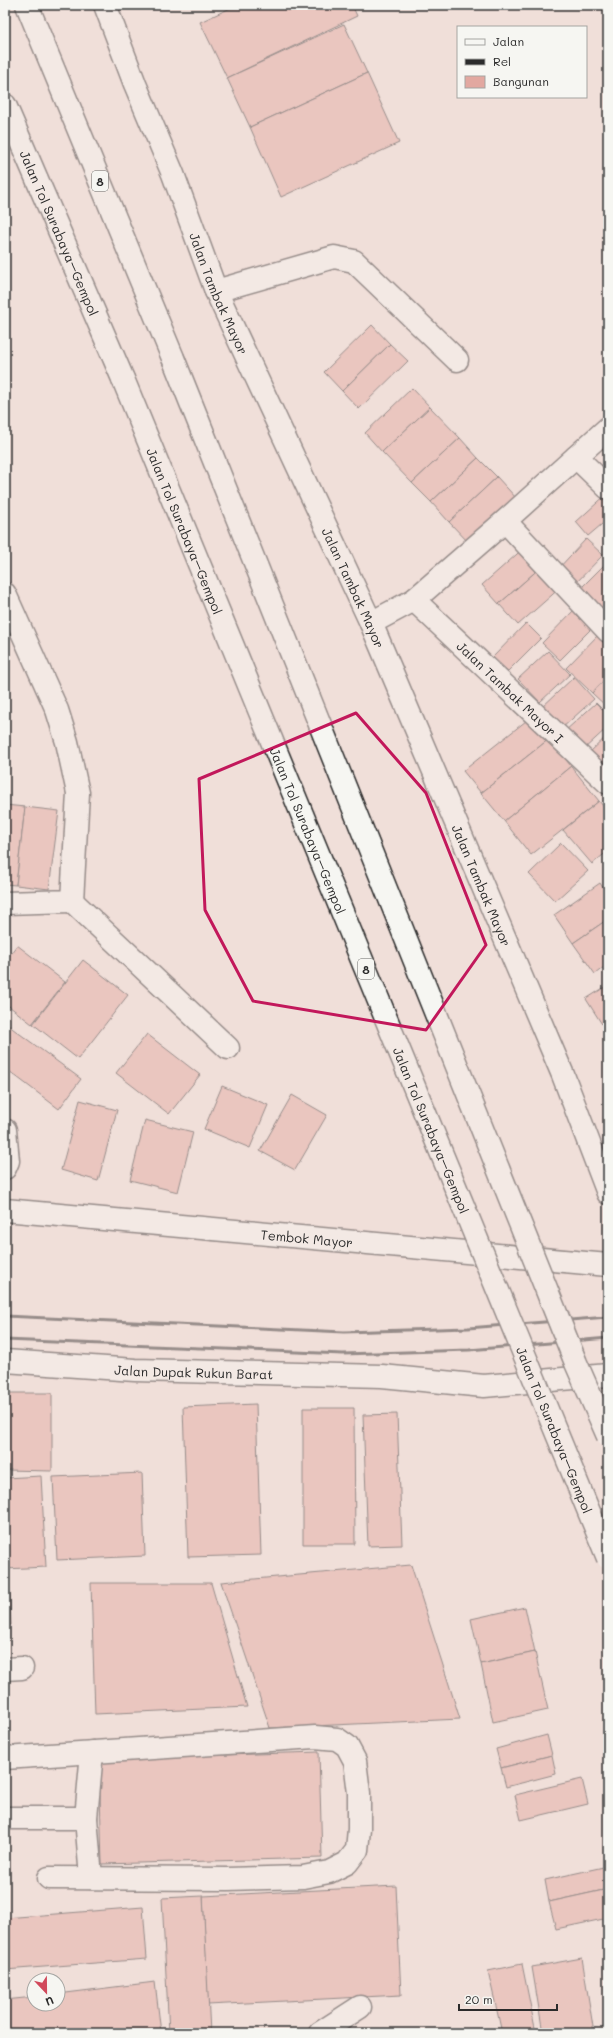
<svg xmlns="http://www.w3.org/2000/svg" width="613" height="2038" viewBox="0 0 613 2038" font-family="Mali,sans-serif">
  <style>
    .building { fill: #e2a8a0; stroke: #2b2b2b }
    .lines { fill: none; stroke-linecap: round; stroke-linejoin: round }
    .minor-casing { stroke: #2b2b2b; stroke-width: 25 }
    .major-casing { stroke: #2b2b2b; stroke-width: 25 }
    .highway-casing { stroke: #2b2b2b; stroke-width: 25 }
    .minor { stroke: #f6f6f2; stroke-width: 22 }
    .major { stroke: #f6f6f2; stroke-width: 22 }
    .highway { stroke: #f6f6f2; stroke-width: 22 }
    .rail { stroke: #2b2b2b; stroke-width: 3 }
    .highway-bridge-casing { stroke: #2b2b2b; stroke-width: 25; stroke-linecap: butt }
    .highway-bridge { stroke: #f6f6f2; stroke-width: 22 }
    .marked { fill: none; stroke: #c2185b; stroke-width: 3; stroke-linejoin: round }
    .labels { text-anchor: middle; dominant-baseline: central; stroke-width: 4; stroke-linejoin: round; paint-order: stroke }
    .shield { fill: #f6f6f2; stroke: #686867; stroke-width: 1 }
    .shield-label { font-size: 12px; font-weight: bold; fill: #2b2b2b }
    .street-label { font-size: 13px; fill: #2b2b2b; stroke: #f6f6f2 }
  </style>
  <rect width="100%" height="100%" fill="#f0dfd9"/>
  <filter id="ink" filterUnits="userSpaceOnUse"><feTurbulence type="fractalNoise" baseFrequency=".025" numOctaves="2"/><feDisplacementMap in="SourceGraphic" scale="8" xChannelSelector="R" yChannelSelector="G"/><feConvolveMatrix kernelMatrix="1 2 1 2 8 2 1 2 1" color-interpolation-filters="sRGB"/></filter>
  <g filter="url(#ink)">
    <g class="building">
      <path d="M237,5H352L357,16L227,78L200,22Z"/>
      <path d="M344,24L367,73L250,127L227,78Z"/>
      <path d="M367,73L399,143L281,197L250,127Z"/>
      <path d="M372,325L390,344L342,391L324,372Z"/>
      <path d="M390,344L408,361L359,409L342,391Z"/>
      <path d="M412,388L430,407L382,452L365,433Z"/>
      <path d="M430,407L460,438L412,483L382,452Z"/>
      <path d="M460,438L478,458L431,502L412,483Z"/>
      <path d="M478,458L497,477L449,522L431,502Z"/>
      <path d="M497,477L517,499L470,544L449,522Z"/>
      <path d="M608,493V519L588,536L576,522Z"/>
      <path d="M586,539L603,555L572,587L556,571Z"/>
      <path d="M525,547L542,566L499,604L482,585Z"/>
      <path d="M605,564L608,567V617L575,594Z"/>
      <path d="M542,566L561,587L518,625L499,604Z"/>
      <path d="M575,609L593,627L560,660L542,643Z"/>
      <path d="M526,623L541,638L508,671L493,657Z"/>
      <path d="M601,632L608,639V676L592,693L566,668Z"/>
      <path d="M548,651L570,674L540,702L518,679Z"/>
      <path d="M608,676V707H607L592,693Z"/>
      <path d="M574,677L594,699L561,729L541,708Z"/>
      <path d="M596,703L608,715V727L583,750L565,731Z"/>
      <path d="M531,717L549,739L481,793L463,771Z"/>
      <path d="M608,735V765L604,768L590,752Z"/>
      <path d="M549,739L571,766L504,821L481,793Z"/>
      <path d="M571,766L599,801L531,855L504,821Z"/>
      <path d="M599,801L608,812V851L592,864L563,830Z"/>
      <path d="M5,805L25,807L16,885L5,884Z"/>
      <path d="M25,807L59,811L49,889L16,885Z"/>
      <path d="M561,843L588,871L555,901L529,874Z"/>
      <path d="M600,883L608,895V919L573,943L554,915Z"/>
      <path d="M608,919V964L595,974L573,943Z"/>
      <path d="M17,945L65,982L32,1024L5,1003V961Z"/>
      <path d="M83,960L128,995L78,1059L33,1024Z"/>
      <path d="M608,985V1027L605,1029L586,999Z"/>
      <path d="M5,1023L81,1079L59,1109L5,1068Z"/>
      <path d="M147,1034L200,1075L169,1114L116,1073Z"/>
      <path d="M608,1036V1048L603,1040Z"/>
      <path d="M222,1086L268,1105L250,1148L204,1129Z"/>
      <path d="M292,1095L327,1115L295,1170L260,1151Z"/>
      <path d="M80,1100L117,1110L98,1181L61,1170Z"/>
      <path d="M145,1120L193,1132L178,1192L130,1180Z"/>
      <path d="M5,1393H52V1471L5,1470Z"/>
      <path d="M256,1404L261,1555L188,1557L183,1407Z"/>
      <path d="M303,1408H354L355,1544H303Z"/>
      <path d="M397,1414L402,1545L368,1546L363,1415Z"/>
      <path d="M142,1473L145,1556L57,1560L53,1477Z"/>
      <path d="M41,1476L46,1567L5,1569V1478Z"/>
      <path d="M411,1565L460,1719L270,1728L221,1582Z"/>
      <path d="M5,1574H9L11,1625H5Z"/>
      <path d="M91,1583H211L247,1707L95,1714Z"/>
      <path d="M525,1607L535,1652L481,1664L471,1619Z"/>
      <path d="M535,1652L548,1710L493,1722L481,1664Z"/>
      <path d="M547,1735L552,1755L501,1768L496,1749Z"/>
      <path d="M319,1752L322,1858L102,1864L99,1759Z"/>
      <path d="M552,1755L556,1774L506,1787L501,1768Z"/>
      <path d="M582,1779L588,1804L521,1820L515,1795Z"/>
      <path d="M608,1866V1889L549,1902L545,1880Z"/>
      <path d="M396,1886L401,1995L208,2005L203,1896Z"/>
      <path d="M608,1889V1918L556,1929L549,1902Z"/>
      <path d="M203,1896L210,2033H169L162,1898Z"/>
      <path d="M143,1907L147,1959L5,1970V1918Z"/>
      <path d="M582,1958L594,2033H543L532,1967Z"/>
      <path d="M522,1964L536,2033H502L488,1971Z"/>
      <path d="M155,1982L161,2033H5V2000L34,1997V2004H58V1994Z"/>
    </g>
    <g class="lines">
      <defs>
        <g id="minor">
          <path d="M216,291L334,257L354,261L457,360"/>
          <path d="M576,457L608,488"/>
          <path d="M505,521L608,631"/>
          <path d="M5,594L57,710L67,742L78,793L72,901L5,903"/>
          <path id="s1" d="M414,600L608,783"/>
          <path d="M371,623L414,600L505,521L608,428"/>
          <path d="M72,901L228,1048"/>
          <path d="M5,1130L8,1161L5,1168"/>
          <path id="s2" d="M5,1361L135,1370L382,1376L484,1386L608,1375"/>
          <path d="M5,1669L22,1668"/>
          <path d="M5,1758L315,1737L337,1739L347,1746L355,1761L359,1793V1829L357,1850L347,1863L329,1872L303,1877L228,1879L49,1878"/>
          <path d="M5,1818H86"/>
          <path d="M91,1878L86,1818L92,1752"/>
          <path d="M320,2033L360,2007"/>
        </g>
        <g id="major">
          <path id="s3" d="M105,5L135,84L173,174L216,291L371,623L563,1075L608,1193"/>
          <path id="s4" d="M5,1210L608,1265"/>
        </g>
        <g id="highway">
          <path d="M27,5L173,358"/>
          <path id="s5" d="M5,105L123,379"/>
        </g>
      </defs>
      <use href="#minor" class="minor-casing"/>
      <use href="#major" class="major-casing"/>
      <use href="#highway" class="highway-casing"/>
      <use href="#minor" class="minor"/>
      <use href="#major" class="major"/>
      <use href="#highway" class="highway"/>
      <g class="rail">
        <path d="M5,1316L344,1332L468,1328L608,1317"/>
        <path d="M5,1340L343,1354L469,1350L608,1338"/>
      </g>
      <defs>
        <g id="highway-bridge">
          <path d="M173,358L576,1363L608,1436"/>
          <path id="s6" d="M123,379L608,1558"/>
        </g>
      </defs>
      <use href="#highway-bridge" class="highway-bridge-casing"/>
      <use href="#highway-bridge" class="highway-bridge"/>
    </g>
  </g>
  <path d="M0 0H613V2038H0ZM356,713L426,793L486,945L426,1030L253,1001L205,910L199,779Z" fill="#f0dfd9" fill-opacity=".55" fill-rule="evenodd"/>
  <path class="marked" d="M356,713L426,793L486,945L426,1030L253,1001L205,910L199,779Z"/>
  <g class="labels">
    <g class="shield">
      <rect x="92" y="171" width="16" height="20" rx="3"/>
      <rect x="358" y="959" width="16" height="20" rx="3"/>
    </g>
    <g class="shield-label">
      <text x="100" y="181">8</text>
      <text x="366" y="969">8</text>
    </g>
    <g class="street-label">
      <text stroke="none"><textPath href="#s5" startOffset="139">Jalan Tol Surabaya–Gempol</textPath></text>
      <text stroke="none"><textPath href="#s3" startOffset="310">Jalan Tambak Mayor</textPath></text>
      <text stroke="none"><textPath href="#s6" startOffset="164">Jalan Tol Surabaya–Gempol</textPath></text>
      <text stroke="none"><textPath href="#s3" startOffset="634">Jalan Tambak Mayor</textPath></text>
      <text stroke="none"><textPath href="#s1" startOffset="133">Jalan Tambak Mayor I</textPath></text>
      <text stroke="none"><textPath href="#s6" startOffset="488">Jalan Tol Surabaya–Gempol</textPath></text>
      <text stroke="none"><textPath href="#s3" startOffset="958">Jalan Tambak Mayor</textPath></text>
      <text stroke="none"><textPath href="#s6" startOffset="812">Jalan Tol Surabaya–Gempol</textPath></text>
      <text stroke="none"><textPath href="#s4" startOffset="303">Tembok Mayor</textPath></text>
      <text stroke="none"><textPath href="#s2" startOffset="189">Jalan Dupak Rukun Barat</textPath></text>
      <text stroke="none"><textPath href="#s6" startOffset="1136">Jalan Tol Surabaya–Gempol</textPath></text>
    </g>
  </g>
  <rect width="613" height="2038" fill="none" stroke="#f6f6f2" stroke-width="20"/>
  <rect x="10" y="10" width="593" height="2018" fill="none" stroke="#2b2b2b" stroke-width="1.5" filter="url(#ink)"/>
  <rect x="457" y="26" width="130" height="72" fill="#f6f6f2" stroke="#a5a5a2"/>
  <rect x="465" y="39" width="20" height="6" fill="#f6f6f2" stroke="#a5a5a2"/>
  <text x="493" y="46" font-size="12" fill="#2b2b2b">Jalan</text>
  <rect x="465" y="59" width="20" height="6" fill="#2b2b2b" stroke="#a5a5a2"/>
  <text x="493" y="66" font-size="12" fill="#2b2b2b">Rel</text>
  <rect x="465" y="76" width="20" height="12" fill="#e2a8a0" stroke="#a5a5a2"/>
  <text x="493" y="86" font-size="12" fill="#2b2b2b">Bangunan</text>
  <g transform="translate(46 1992) rotate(158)"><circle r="19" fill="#f6f6f2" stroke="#a5a5a2"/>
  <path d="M0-3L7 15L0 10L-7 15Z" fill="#d1495b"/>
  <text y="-6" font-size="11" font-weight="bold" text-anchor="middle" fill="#2b2b2b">U</text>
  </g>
  <path d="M459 2004v6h98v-6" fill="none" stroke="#2b2b2b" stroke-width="2"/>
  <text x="465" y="2004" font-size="12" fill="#2b2b2b" stroke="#f6f6f2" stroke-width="3" paint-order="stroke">20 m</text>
</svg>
